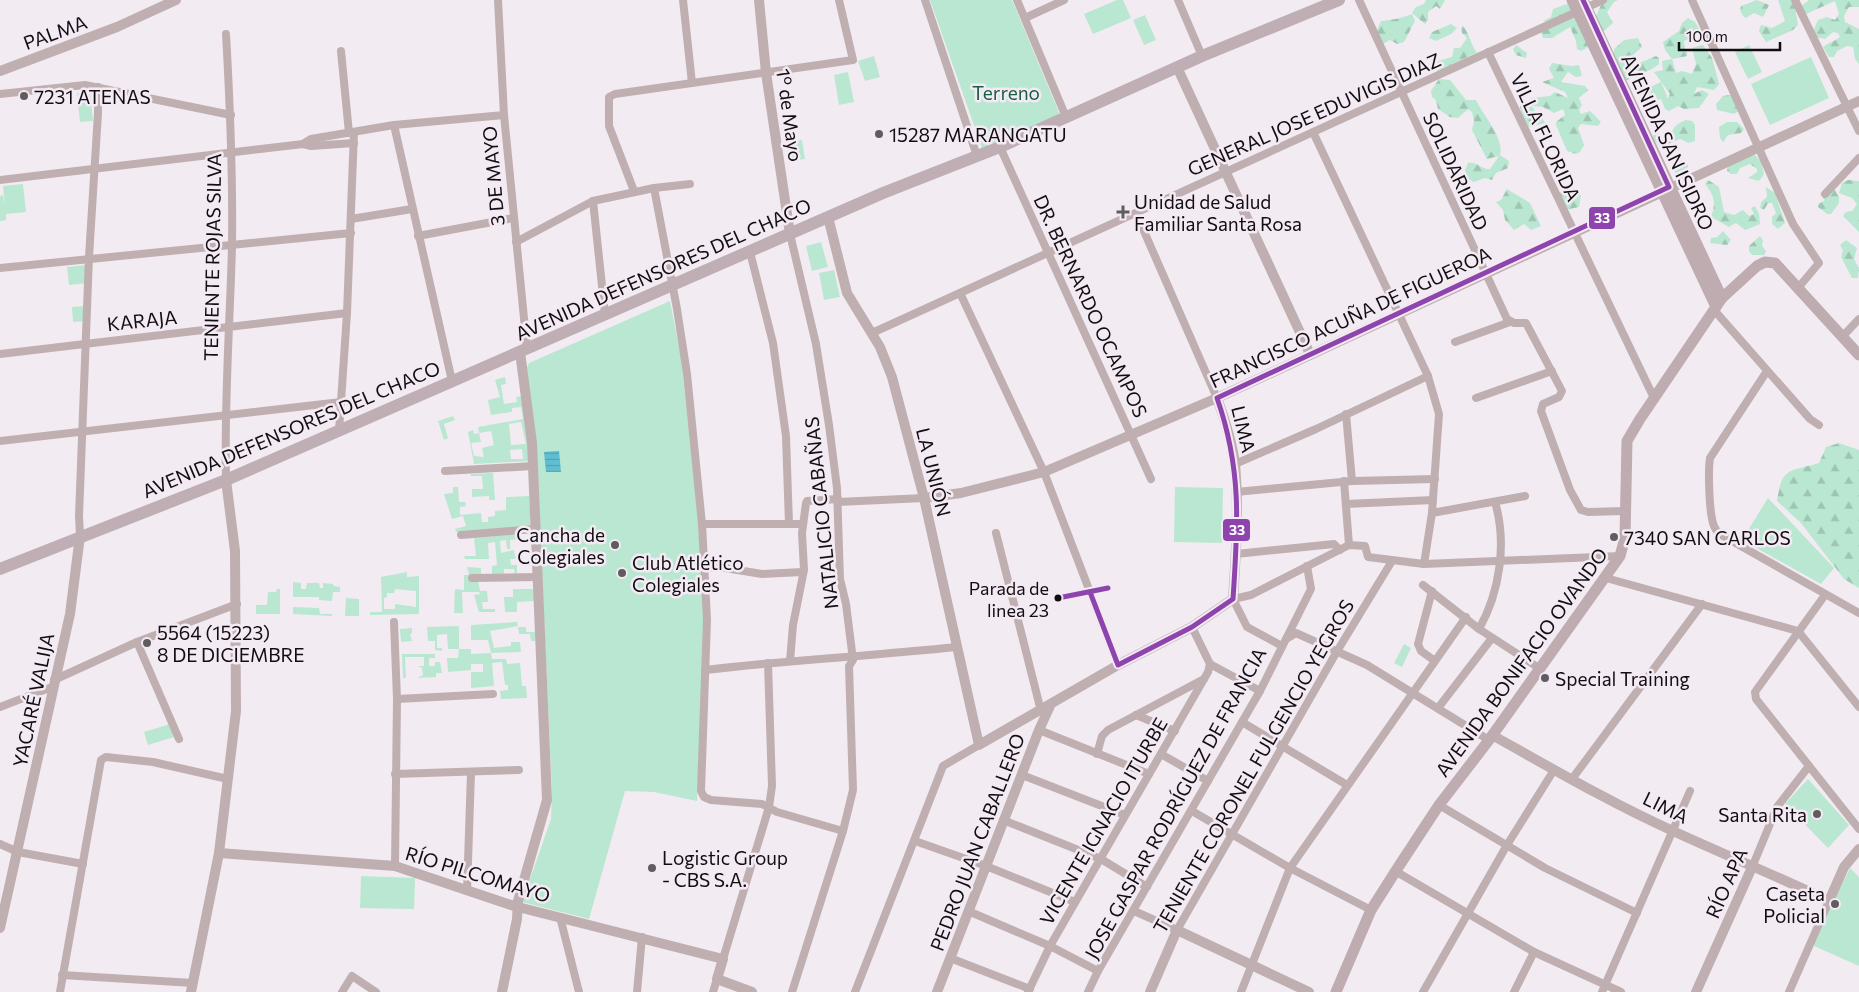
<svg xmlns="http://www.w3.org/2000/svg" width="1859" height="992" viewBox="0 0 1859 992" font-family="Commissioner,sans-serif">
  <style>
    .forest { fill: url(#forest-firs) }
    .green { fill: #b9e7d1; fill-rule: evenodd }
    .water { fill: url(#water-rules) }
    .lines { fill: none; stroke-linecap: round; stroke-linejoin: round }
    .minor { stroke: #c0afb1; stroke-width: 8 }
    .tertiary { stroke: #c0afb1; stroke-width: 10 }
    .secondary { stroke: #bfacb1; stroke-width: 11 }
    .primary { stroke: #bfaeb3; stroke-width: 12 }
    .bus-1-casing { stroke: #f4eaf4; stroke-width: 9 }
    .bus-1 { stroke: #8e44ad; stroke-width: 5 }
    .poi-dot { fill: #605c60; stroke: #f4eaf4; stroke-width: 2 }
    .bus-dot { fill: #110e11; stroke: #f4eaf4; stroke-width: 2 }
    .labels { text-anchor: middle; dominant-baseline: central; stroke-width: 5; stroke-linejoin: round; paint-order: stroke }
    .bus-label { font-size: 18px; fill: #110e11; stroke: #f4eaf4; text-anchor: end }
    .street-label { font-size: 19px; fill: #110e11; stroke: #f4eaf4 }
    .park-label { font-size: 19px; fill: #165e40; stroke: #f4eaf4 }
    .poi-label { font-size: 19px; fill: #110e11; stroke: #f4eaf4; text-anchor: start }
    .line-badge { stroke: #f4eaf4; stroke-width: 2 }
    .badge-label { font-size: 14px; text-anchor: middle; font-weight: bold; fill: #fff }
  </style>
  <defs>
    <pattern id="forest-firs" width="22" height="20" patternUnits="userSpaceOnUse" patternTransform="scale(1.25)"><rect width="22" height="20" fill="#b9e7d1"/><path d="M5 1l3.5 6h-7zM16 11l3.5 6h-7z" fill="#9ec5b2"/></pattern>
    <pattern id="water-rules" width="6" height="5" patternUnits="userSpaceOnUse" patternTransform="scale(1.25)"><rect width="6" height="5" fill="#5fbed1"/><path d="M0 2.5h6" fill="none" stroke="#52a2b2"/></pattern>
  </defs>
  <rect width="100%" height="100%" fill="#f2ecf2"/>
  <g class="forest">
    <path d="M1426,0H1445L1440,9L1436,6L1428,12V20L1425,24L1412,13L1416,7L1424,4Z"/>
    <path d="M1570,0L1572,13L1544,22L1545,20L1551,17L1553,9L1567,4Z"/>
    <path d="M1603,0H1618L1614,2L1607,12L1613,23L1604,31L1598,30L1595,19Z"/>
    <path d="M1757,0L1769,5L1763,17L1754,13L1746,18L1743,16L1740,10L1741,6Z"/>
    <path d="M1778,0H1794L1798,25L1793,30L1766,42L1759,31L1761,25L1772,28L1785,21Z"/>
    <path d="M1809,0H1859V7H1849L1844,16L1845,22L1859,29V64L1855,59L1853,47L1847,46L1837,51L1834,57H1829L1823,47C1828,43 1835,41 1840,37L1838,33L1833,32L1825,39L1815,37L1814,29L1818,20L1827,17L1835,20L1839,14L1835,1L1806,14L1800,7Z"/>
    <path d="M1412,14L1415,21L1404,42L1397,44L1390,40L1381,45L1375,35L1381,21C1389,21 1405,17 1412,14Z"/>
    <path d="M1575,17L1585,29L1588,47L1581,51L1577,49L1576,41L1570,27L1552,38H1543L1541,31Z"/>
    <path d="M1688,18L1695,22L1699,29L1696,35L1684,41L1685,49L1687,51V56L1672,59L1676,73L1682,71L1692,74L1696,64L1692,48L1703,45L1712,58L1719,84L1714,90L1697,87L1694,94L1702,90L1709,94L1699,108L1684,109L1678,106L1669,111L1665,109L1661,99L1664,95L1668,98L1670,94L1654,72L1663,70L1662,61L1672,59L1665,50L1663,42L1679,31L1682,23Z"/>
    <path d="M1451,24L1457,28L1451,34L1436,41L1429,38L1432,32Z"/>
    <path d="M1463,26C1470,34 1470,44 1477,53C1463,58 1453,66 1439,72L1434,66L1438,61L1452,57L1454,48H1460L1467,38L1462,33L1461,27Z"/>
    <path d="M1638,38L1642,47L1631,57V61L1637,64L1656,56L1659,58V64C1650,72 1636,75 1625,81L1614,57V49L1624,40Z"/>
    <path d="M1516,45L1527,53L1526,58L1516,55L1513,49Z"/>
    <path d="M1552,63L1571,66L1579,65L1582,76L1576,77L1568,72L1561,82L1585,86L1588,90L1579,98L1582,105L1579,110L1581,114L1590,111L1601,122L1598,126L1581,124L1578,128L1584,145L1580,152L1576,154L1567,151L1556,125V122L1565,115L1563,109L1554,113L1543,107L1532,106C1535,113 1542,115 1545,123L1531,127L1525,126L1520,107L1522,101L1531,105V98L1550,96L1555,92L1568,98L1565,92L1542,82L1554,78L1549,69Z"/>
    <path d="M1439,79L1450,80L1466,100H1476C1483,115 1505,139 1500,155L1509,161L1508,168L1496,173L1492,180L1485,178L1474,182L1468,179L1465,170L1468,163C1478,161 1481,170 1490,169L1499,156L1487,159L1472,130L1474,121L1472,112L1468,109L1458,118L1450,117L1438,109L1436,100L1432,97L1431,91Z"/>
    <path d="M1736,94L1743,108L1734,114L1717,110L1716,104L1723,96Z"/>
    <path d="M1686,120L1692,121L1695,125V141L1689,143L1680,139L1660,147L1652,137L1656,132L1664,138L1671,136C1673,126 1677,124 1686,120Z"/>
    <path d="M1727,122H1737L1744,129L1741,133L1728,135L1723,142L1720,138L1719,127Z"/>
    <path d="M1755,155L1761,161L1764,174L1759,181L1748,178L1757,172V169L1750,164L1740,168L1737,174H1731L1727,171L1728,166L1746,157Z"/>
    <path d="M1677,157L1688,165V170L1677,175L1674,171L1680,166L1675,162Z"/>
    <path d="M1708,180L1719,187L1724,212L1734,215L1743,210L1749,216L1754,214L1751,208L1755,206L1759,214L1760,224L1745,230L1736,223L1730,226L1731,228L1711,217C1716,204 1715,196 1705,184Z"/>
    <path d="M1848,180L1859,181V232L1843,216L1846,212L1852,211L1857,204L1852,198L1839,193L1842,183Z"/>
    <path d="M1563,187L1574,190L1581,195L1579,207L1565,210L1560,194Z"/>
    <path d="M1766,187L1775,193L1785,223L1778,229L1772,224V217L1776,213L1772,203H1768L1764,210L1760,208L1761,202L1767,197Z"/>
    <path d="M1507,189L1530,203L1541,226L1531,230L1524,224L1514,230L1505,220L1503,210L1496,202L1501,200Z"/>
    <path d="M1834,189L1839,197V203L1831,214H1827L1818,207V204L1824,201L1823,196Z"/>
    <path d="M1723,231L1731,240L1727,245L1710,243L1711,238L1717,237Z"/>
    <path d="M1760,236L1763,240L1762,246L1766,251L1764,255H1752L1749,251V246Z"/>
    <path d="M1846,240L1857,248L1854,259L1859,268L1858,278H1852L1841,257L1843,250L1840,245Z"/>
    <path d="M1839,443L1859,450V588L1844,579L1801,523L1777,501C1782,467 1788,472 1819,463L1826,447Z"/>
  </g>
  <g class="green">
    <path d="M930,0H1012L1060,115L982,148Z"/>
    <path d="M1117,0H1123L1131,18L1093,34L1084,14Z"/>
    <path d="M1145,15L1156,40L1144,45L1133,20Z"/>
    <path d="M1749,45L1762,72L1748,79L1735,52Z"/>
    <path d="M874,56L880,77L865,81L858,61Z"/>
    <path d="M1811,57L1829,98L1770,125L1751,84Z"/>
    <path d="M848,72L854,102L839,105L834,75Z"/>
    <path d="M1661,82L1667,96L1645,106L1639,92Z"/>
    <path d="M90,92L93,121L80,122L77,93Z"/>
    <path d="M802,140L805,159L791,161L788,142Z"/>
    <path d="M23,184L26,212L6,214V220L0,221V196L3,195L5,206L3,186Z"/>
    <path d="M821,242L828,267L812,271L806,246Z"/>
    <path d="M86,265L88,283L69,285L67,267Z"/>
    <path d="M834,270L840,297L824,300L819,273Z"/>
    <path d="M670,301L681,358L702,555L705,628L697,801L654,792L625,791L589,919L522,902L551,819L552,792L540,531L527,368L529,363Z"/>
    <path d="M84,306L86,321L73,322L72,307Z"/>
    <path d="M505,377L506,384L501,385L504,404L517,402L516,397L523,396L529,461L474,464L468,432L473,430L474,434L479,433L478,427L523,419L521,407L512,408V412L491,415L488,400L500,397L495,380ZM521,422L526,444L511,445L509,424ZM491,431L494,445L482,448L484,457L474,456L471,443L481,442L479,433ZM522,449L523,459H511L510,450Z"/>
    <path d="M453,416L455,420L444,424L448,438L444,440L438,421Z"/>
    <path d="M493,473L495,500H489V496L472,497V489H483L482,476H471V474Z"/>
    <path d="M453,487H458L459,502H465L466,506L460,507V515L481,513L482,522H488V517L495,516V511L506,510V497L529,496L531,527L456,532L455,529L466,526L463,516L452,519L444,494L453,493Z"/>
    <path d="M1175,487L1223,488L1222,543L1174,542Z"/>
    <path d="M1768,498L1834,568L1821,584L1742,540Z"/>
    <path d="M520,534L521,539L510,540V549H507L506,540L500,541L501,553L514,550L515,556L522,555V558L510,559L511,565H517V576H515L514,569H504V576H492V566L497,565L495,542L488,543L489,559H465L464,556H476L474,538Z"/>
    <path d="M467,567L481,568V576L478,580L480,591H487L488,602H482L483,609H495V612H479L474,595L480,594L479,592H462L463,613H454L455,589L464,590V575H469Z"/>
    <path d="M407,572V577L419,576V614L370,615V612H382L381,577ZM395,589L416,591V607L395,604V609H384V598L387,597V593H394Z"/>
    <path d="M293,582L301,583V589H306L307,583H319L320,588H323V583L333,584V586L340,587V592H333L332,601L319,600V597H293Z"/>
    <path d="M277,589H280V614H256V605H267L268,592H276Z"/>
    <path d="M513,589H534V601L517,602V612H505L504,597H513Z"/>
    <path d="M346,598L359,599V616H345Z"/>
    <path d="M293,607L319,608L320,614H332V616L293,614Z"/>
    <path d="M517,622L518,626L490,631L494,648L511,646V642H520L521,652L491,653L492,659H506L507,664L520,663L522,686H526L527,698L501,699L500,691L508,690V685H505L502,662L492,663L494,686L471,688V672H483V664H471V670L448,672L447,658H458L459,649H448L447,634L437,635V648H442V651L435,650V641H428L427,627L459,626V649H471V654L491,653L488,640H471V625Z"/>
    <path d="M518,627H526V632H535V641H531L530,634H519Z"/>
    <path d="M412,628V633L410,634L412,641L401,642L400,629Z"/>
    <path d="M1404,644L1411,648L1402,667L1394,663Z"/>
    <path d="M402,654H435V658H429V666H435V662H440L442,673H436V677L417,678L423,675L422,668L418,666H424V657H405L406,678H403Z"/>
    <path d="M170,724L174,737L148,745L144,732Z"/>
    <path d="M1808,779L1849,825L1828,848L1785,804Z"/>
    <path d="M1850,868L1859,877V966L1812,945Z"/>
    <path d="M361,876L415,878L414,909L360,908Z"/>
  </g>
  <path class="water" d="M559,451L561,472H546L544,452Z"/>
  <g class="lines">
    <g class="minor">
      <path d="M498,0L504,115L527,349"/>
      <path d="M683,0L692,83"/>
      <path d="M925,0L977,156"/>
      <path d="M1017,0L1066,117"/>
      <path d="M1178,0L1202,56"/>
      <path d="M1359,0L1507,319L1514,323H1526L1562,391L1559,397L1543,404L1541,411L1570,490L1581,510L1588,512L1625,511"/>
      <path d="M1692,0L1793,224L1819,263L1798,288"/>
      <path d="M1795,0L1859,131"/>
      <path d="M1025,18L1064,0"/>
      <path d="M341,51L349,133"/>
      <path d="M1488,52L1654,398"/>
      <path d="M0,94L85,85L231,115"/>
      <path d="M394,125L452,381"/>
      <path d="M1313,132L1428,376L1439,414L1432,513L1424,564"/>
      <path d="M303,144L311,139L394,125L504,115"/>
      <path d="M1000,147L1151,479"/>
      <path d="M0,180L303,144L311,146L354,143"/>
      <path d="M654,188L677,309L687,374L702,524L707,620L701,791L704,797L711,800L762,804L777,812L843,831"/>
      <path d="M634,191L609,126V97L615,94L853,60L839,0"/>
      <path d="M1825,194L1859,158"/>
      <path d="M593,201L605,314"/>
      <path d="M1136,213L1217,398"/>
      <path d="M351,219L412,209"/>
      <path d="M790,234L816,344L829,425L837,488L840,579L846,604L853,660L849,666L853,790L843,831L792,992"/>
      <path d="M418,236L513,218"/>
      <path d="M516,242L593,201L654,188L690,184"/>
      <path d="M750,252L773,343L786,436L789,524"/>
      <path d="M0,268L351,233"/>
      <path d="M960,293L1044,472L1118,665"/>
      <path d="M1714,310L1810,419L1819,425"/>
      <path d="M872,333L1603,0"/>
      <path d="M1843,336L1859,319"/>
      <path d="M1455,342L1510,322"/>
      <path d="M0,354L347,313"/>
      <path d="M1767,371L1710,458C1708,471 1709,514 1714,526C1717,534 1725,537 1732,541L1859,613"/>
      <path d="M1476,398L1552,371"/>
      <path d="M1346,414L1352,481"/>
      <path d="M339,431L347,313L354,132"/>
      <path d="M0,441L341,402"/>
      <path d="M1235,464L1316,429L1428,376"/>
      <path d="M445,471L533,466"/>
      <path d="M226,480C224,401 230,324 232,246C233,175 230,104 226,34"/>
      <path d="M1344,481L1349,545"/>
      <path d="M1236,492L1352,481L1435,479"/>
      <path d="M838,502L924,498"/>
      <path d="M1346,504L1433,500"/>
      <path d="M1432,513L1525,496"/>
      <path d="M702,524H803"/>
      <path d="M996,533L1041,711"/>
      <path d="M461,535L535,529"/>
      <path d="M80,536L79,516L89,257L98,113V87"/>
      <path d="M1236,554L1334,544L1340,550"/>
      <path d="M705,567L725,568L762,574L803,572"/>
      <path d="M472,578L538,577"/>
      <path d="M1606,578L1798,631L1859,707"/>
      <path d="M1423,585L1479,629L1539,668"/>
      <path d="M1432,591L1418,644L1421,651L1435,661"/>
      <path d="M1825,595L1755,692L1756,699L1859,829"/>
      <path d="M394,622L397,699L395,866"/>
      <path d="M1479,629C1500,592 1507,543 1495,502"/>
      <path d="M1286,639L1311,589L1307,566"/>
      <path d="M137,642L179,739"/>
      <path d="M1282,646L1247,627L1233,599L1251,595L1349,545L1365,546L1368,557L1424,564L1620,556"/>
      <path d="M790,661L793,625L804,570L802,533L806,503L807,501L838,499"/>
      <path d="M1210,664L1260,691"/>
      <path d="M705,670C788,660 872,656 956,647"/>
      <path d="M54,680L137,642L237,604"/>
      <path d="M397,699L493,694"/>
      <path d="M0,707L52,687"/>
      <path d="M1438,708L1492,638"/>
      <path d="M1136,715L1175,731"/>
      <path d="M1242,722L1347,785"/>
      <path d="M1039,730L1149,774"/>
      <path d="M1097,754L1102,736L1108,730L1204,679"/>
      <path d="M1161,754L1208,781"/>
      <path d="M395,774L519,770"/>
      <path d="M1022,775L1125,815"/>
      <path d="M1572,779L1702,604"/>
      <path d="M1439,805L1545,868L1637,913"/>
      <path d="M1192,811L1290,868L1371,910"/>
      <path d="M1003,820L1101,859L1147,887"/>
      <path d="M915,841L986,866L1075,902"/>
      <path d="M0,844L18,852L83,864"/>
      <path d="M1753,865L1777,807L1809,766"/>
      <path d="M1395,871L1534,952L1621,992"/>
      <path d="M467,891L471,773"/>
      <path d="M968,911L1050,946L1098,971"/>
      <path d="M1134,911L1177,930L1336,653L1392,561"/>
      <path d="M560,917L579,992"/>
      <path d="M950,958L1030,989"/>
      <path d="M723,959L769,807L772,786L768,663"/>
      <path d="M62,975L193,983"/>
      <path d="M60,992L101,760L106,757L153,762L228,779"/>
      <path d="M342,992L352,976L376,992"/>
      <path d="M637,992L642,937"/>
      <path d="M713,992L717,979"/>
      <path d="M855,992L943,766L979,745"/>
      <path d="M1028,992L1050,946L1208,672L1210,664L1192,627"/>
      <path d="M1088,992L1098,971L1260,691L1286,639L1296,633L1367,665L1489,740"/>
      <path d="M1241,992L1290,868L1466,617"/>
      <path d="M1423,992L1507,845L1554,770"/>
      <path d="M1514,992L1534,952"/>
      <path d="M1602,992L1690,791"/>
      <path d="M1789,992L1829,901"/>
    </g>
    <g class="tertiary">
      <path d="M759,0L766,73L790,234"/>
      <path d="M1177,67L1310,354"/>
      <path d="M0,71L117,27L176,0"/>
      <path d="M828,217L847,293L880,347L892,377L924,498L979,745L1118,665L1192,627L1233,599C1236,555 1239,509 1235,464C1232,441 1225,420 1217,398"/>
      <path d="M924,498L961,493L1044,472L1217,398L1859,101"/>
      <path d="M1492,735C1551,768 1611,803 1673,831C1725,855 1777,876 1829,901L1844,867L1859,849"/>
      <path d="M219,853L395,866L514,906L723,959L717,979L752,992"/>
      <path d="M0,928L70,614L80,536"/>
      <path d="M191,992L219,853L236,711L235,551L226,480"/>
      <path d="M502,992L517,919L518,901L547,800L532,443L520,352"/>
      <path d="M937,992L1039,730L1050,706"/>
      <path d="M1150,992L1177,930L1309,992"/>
      <path d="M1696,992L1753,865"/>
    </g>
    <g class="secondary">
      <path d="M1572,0L1716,307"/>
      <path d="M1583,0L1722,298"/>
      <path d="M1336,992L1371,910L1397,869L1439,805L1489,740L1620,556L1625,538L1627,441L1640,419L1722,298L1757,266L1765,262L1775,263L1859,355"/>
    </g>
    <path class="primary" d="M0,569L226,480L883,193L1000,147L1202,56L1339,0"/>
    <defs>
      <g id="bus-1">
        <path d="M1090,592L1118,665L1192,627L1233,599C1238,526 1242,469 1217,398L1669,187L1583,0"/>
        <path d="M1058,598L1108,588"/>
      </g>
    </defs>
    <use href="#bus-1" class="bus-1-casing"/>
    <use href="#bus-1" class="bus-1"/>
  </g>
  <g class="poi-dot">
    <circle cx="24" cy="96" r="5"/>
    <circle cx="879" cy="134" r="5"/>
    <path d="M1120.5 204.5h5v5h5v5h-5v5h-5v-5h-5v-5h5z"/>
    <circle cx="1614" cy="537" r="5"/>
    <circle cx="615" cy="545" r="5"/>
    <circle cx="622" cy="573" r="5"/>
    <circle cx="147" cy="643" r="5"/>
    <circle cx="1545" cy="678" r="5"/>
    <circle cx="1817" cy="814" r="5"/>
    <circle cx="652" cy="868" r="5"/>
    <circle cx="1835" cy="904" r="5"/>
  </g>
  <circle class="bus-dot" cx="1058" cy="598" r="4.5"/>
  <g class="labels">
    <g class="bus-label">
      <text x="1049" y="588">Parada de<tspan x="1049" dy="22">linea 23</tspan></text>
    </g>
    <g class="street-label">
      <text transform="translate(55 32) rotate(-20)">PALMA</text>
      <text transform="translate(1314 114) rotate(-24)">GENERAL JOSE EDUVIGIS DIAZ</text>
      <text transform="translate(790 115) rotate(82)">1º de Mayo</text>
      <text transform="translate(1546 137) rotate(65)">VILLA FLORIDA</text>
      <text transform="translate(1668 142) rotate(65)">AVENIDA SAN ISIDRO</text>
      <text transform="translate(1456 171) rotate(65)">SOLIDARIDAD</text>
      <text transform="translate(493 176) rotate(-95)">3 DE MAYO</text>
      <text transform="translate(212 257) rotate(-89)">TENIENTE ROJAS SILVA</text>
      <text transform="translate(663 269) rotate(-24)">AVENIDA DEFENSORES DEL CHACO</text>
      <text transform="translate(1091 306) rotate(65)">DR. BERNARDO OCAMPOS</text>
      <text transform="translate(1350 317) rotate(-25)">FRANCISCO ACUÑA DE FIGUEROA</text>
      <text transform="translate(142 320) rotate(-6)">KARAJA</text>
      <text transform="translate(291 429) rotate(-23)">AVENIDA DEFENSORES DEL CHACO</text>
      <text transform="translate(1244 429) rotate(76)">LIMA</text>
      <text transform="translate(934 472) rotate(76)">LA UNIÓN</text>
      <text transform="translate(821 513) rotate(-96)">NATALICIO CABAÑAS</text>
      <text transform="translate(1521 662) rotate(-54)">AVENIDA BONIFACIO OVANDO</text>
      <text transform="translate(33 700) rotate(-78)">YACARÉ VALIJA</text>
      <text transform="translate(1253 766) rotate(-60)">TENIENTE CORONEL FULGENCIO YEGROS</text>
      <text transform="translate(1175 803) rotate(-61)">JOSE GASPAR RODRÍGUEZ DE FRANCIA</text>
      <text transform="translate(1666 807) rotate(26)">LIMA</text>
      <text transform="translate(1103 821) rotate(-60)">VICENTE IGNACIO ITURBE</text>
      <text transform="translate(977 842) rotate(-69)">PEDRO JUAN CABALLERO</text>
      <text transform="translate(478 874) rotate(17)">RÍO PILCOMAYO</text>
      <text transform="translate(1726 883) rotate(-66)">RÍO APA</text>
    </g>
    <g class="park-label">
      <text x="1006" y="92">Terreno</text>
    </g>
    <g class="poi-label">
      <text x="34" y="96">7231 ATENAS</text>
      <text x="889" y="134">15287 MARANGATU</text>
      <text x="1134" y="201">Unidad de Salud<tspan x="1134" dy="22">Familiar Santa Rosa</tspan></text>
      <text x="605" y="534" text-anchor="end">Cancha de<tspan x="605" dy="22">Colegiales</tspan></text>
      <text x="1624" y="537">7340 SAN CARLOS</text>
      <text x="632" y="562">Club Atlético<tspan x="632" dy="22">Colegiales</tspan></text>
      <text x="157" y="632">5564 (15223)<tspan x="157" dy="22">8 DE DICIEMBRE</tspan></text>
      <text x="1555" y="678">Special Training</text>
      <text x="1807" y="814" text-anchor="end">Santa Rita</text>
      <text x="662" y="857">Logistic Group<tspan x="662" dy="22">- CBS S.A.</tspan></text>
      <text x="1825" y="893" text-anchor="end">Caseta<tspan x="1825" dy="22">Policial</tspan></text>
    </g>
  </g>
  <g class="line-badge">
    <rect x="1588" y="206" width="28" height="24" rx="5" fill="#8e44ad"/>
    <rect x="1222" y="518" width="29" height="24" rx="5" fill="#8e44ad"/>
  </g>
  <g class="badge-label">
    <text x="1602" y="223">33</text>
    <text x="1237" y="535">33</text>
  </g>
  <path d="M1679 42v8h101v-8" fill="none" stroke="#110e11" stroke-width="2.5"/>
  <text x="1686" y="42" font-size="15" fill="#110e11" stroke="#f4eaf4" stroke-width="4" paint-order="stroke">100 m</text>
</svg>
